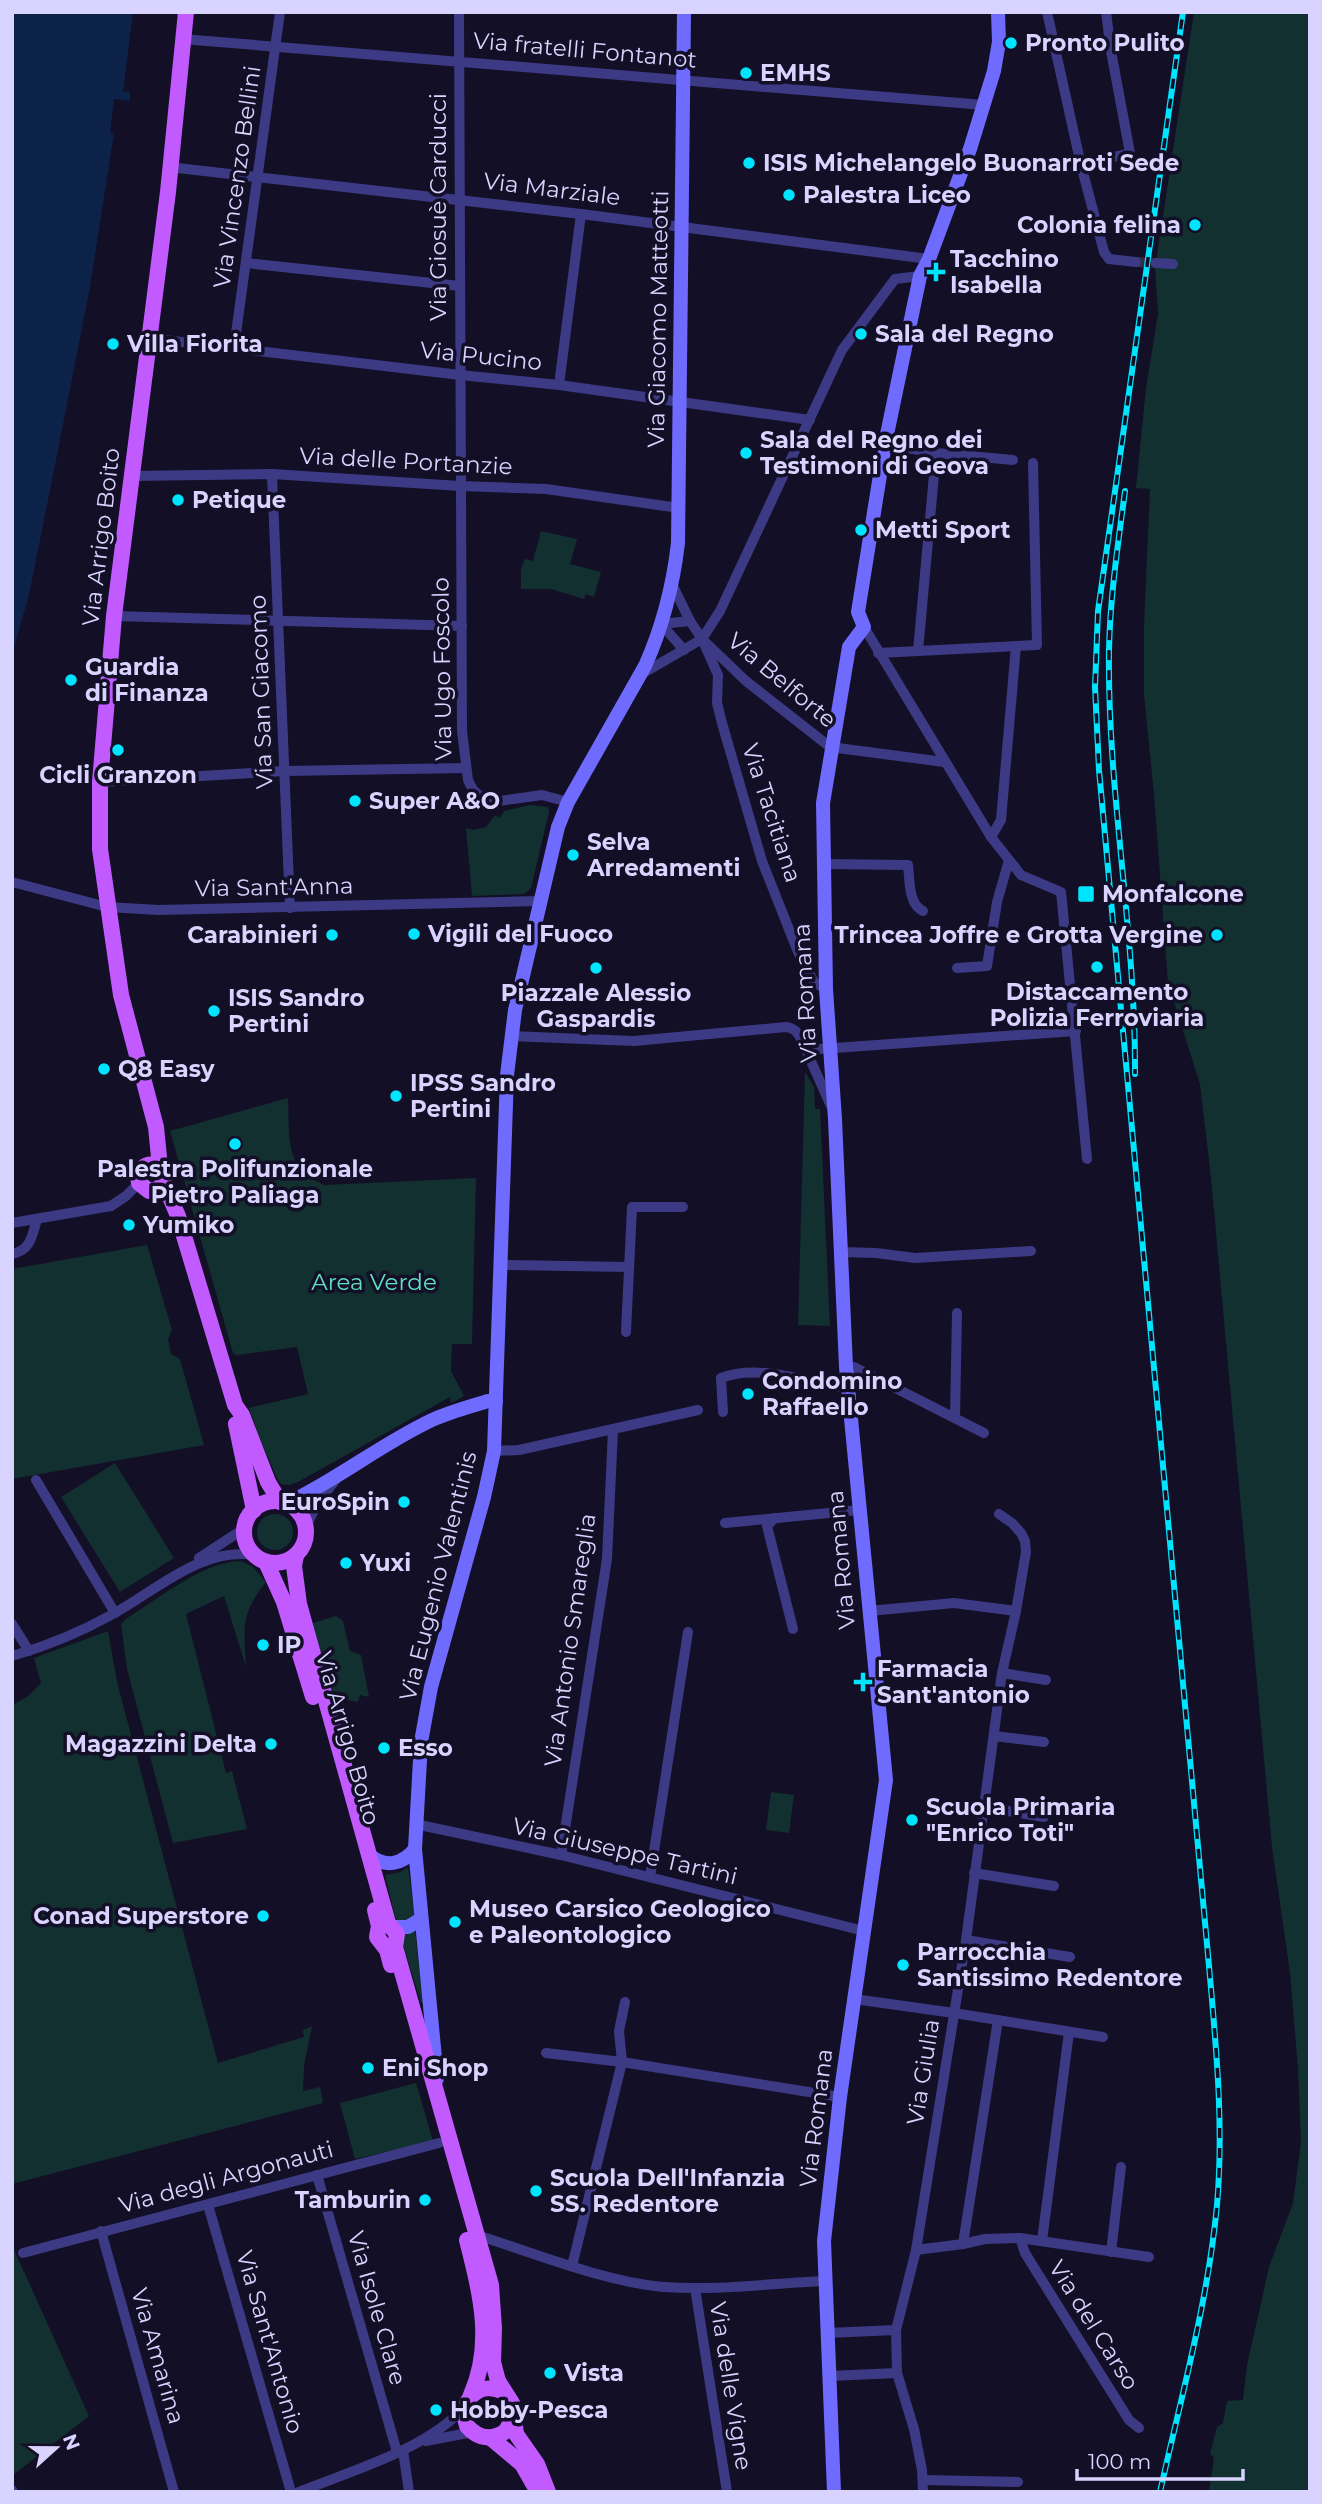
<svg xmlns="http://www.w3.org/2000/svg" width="1322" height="2504" viewBox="0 0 1322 2504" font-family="Montserrat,sans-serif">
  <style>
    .green { fill: #12302f }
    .water { fill: #0c2248 }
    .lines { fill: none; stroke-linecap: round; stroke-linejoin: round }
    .street-tunnel { stroke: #312d47; stroke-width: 10; stroke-dasharray: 10 5; stroke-linecap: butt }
    .street { stroke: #3d3a85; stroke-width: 10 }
    .secondary { stroke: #6f6bff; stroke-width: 14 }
    .primary { stroke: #c25bff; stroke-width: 16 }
    .rail-casing { stroke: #00e5ff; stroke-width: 6 }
    .rail { stroke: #130f26; stroke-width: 3.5; stroke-dasharray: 10; stroke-linecap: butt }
    .poi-dot { fill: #00e5ff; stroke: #130f26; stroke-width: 2.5 }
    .labels { text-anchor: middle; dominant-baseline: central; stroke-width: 7; stroke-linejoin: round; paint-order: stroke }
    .poi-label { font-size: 23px; font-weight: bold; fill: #d9d4ff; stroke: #130f26; text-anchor: start }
    .street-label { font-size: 23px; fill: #d9d4ff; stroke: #130f26 }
    .park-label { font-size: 23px; fill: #5fe0c0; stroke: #130f26 }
  </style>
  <rect width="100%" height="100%" fill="#130f26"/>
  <g class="green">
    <path d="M1194,12H1310V2492H1209L1214,2457L1210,2454L1217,2427L1223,2423L1227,2401L1243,2400L1247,2365L1269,2267L1293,2203L1301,2142L1298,2069L1290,1973L1272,1847L1211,1178L1200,1084L1168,983L1154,794L1144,695V625L1150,489L1136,488L1146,388L1158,314L1155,268Z"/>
    <path d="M541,531L577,539L570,564L601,572L594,597L586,594L584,599L551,589H521V569L525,559L533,561Z"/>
    <path d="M530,805L548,807L549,812L531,888L524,894L472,896L466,828L473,830L486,827L495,815L500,818L504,811Z"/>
    <path d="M805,1072L814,1087L815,1109H820L830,1326L798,1325Z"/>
    <path d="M288,1098C290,1137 283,1167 324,1185L476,1178L472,1344H452L451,1371L464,1396L451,1403L450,1397L298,1482L289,1485L281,1484L278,1480L260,1439L249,1408L308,1394L297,1347L236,1355L233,1353L170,1131Z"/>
    <path d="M147,1245L172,1330L168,1339L171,1354L180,1359L204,1445L12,1479V1269Z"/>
    <path d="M115,1463L174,1558L120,1592L61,1497Z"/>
    <circle cx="275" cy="1532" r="18"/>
    <path d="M241,1561L253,1567L266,1582C240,1615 244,1628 246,1667L224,1596L186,1614L226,1773L232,1771L247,1829L173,1843L127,1669L121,1624L127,1618C159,1599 203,1561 241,1561Z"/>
    <path d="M336,1616L343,1621L350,1651L361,1655L369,1697L360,1695L358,1702L332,1698L313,1623Z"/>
    <path d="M108,1631L117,1682L218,2063L304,2037L303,2030L312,2026L304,2066L303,2091L320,2087L323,2103L12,2184V1705L27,1697L41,1683L34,1658Z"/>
    <path d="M771,1792L794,1795L789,1833L766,1830Z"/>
    <path d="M408,1867L415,1917L399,1923L395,1917L385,1875L400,1872Z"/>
    <path d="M415,1931L423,2002L421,2003L403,1945L402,1933Z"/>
    <path d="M416,2083L433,2141L355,2159L340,2103Z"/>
    <path d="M12,2245L89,2416L13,2475L12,2474Z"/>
  </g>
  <path class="water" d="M12,12H133L123,91L130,92V101L114,99L110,132L114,133L90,287L60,440L29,595L12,654Z"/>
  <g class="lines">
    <path class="street-tunnel" d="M1136,262L1156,263"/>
    <g class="street">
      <path d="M459,12L462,731L468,780L473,790L482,798L492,802L542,795L568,802"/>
      <path d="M1047,12L1081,165L1104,252L1109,259L1136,262"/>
      <path d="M182,39L984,105"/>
      <path d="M1081,165L1130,153L1111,51L1106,12"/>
      <path d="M169,167L581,214L929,259"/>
      <path d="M246,263L460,286"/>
      <path d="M1156,263L1173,264"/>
      <path d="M148,338L460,375L559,385L810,420"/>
      <path d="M234,348L280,12"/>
      <path d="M559,385L581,214"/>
      <path d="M885,444L936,453L1013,460"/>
      <path d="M272,474L290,908"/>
      <path d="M131,476L272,474L460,486L546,489L679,508"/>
      <path d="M672,584L690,621L702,639L746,681L830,747L944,762"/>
      <path d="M114,616L462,626"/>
      <path d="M661,624L684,650"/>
      <path d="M661,624L690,621"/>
      <path d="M864,627L991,837L1021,875L1061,892L1087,1159"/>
      <path d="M702,639L718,675L717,703L722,723L762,861L798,952L814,982L826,989"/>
      <path d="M918,651L936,453"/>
      <path d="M878,653L1037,645L1033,463"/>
      <path d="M640,675L702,639L720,611L842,350L895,279L920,276"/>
      <path d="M100,782L285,771L465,768"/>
      <path d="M991,837L1001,820L1016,646"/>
      <path d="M823,864L908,865C910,880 908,904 923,911"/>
      <path d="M12,882L107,907L158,910L540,901"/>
      <path d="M957,968L987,966L997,902L1009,860"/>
      <path d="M510,1036L634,1041L786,1027C798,1028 801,1039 806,1050L1076,1031"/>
      <path d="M806,1050L831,1106"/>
      <path d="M12,1223L111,1206L126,1196L139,1183"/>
      <path d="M841,1252L876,1253L915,1258L1031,1251"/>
      <path d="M12,1254C31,1250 32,1236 37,1219"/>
      <path d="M501,1265L629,1267"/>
      <path d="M626,1332L632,1207H683"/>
      <path d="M846,1367H854L984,1433"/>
      <path d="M723,1412L721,1378C760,1363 808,1383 848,1388"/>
      <path d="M955,1417L957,1313"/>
      <path d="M494,1451L519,1450L698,1410"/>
      <path d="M36,1480L115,1613"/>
      <path d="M775,1518L767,1526L793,1629"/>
      <path d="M725,1523L859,1510"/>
      <path d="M306,1529C312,1509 324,1495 337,1478"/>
      <path d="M199,1558L245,1528"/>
      <path d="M869,1611L954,1603L1016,1611"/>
      <path d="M12,1624L29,1651"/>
      <path d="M12,1656C47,1646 81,1632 113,1614C157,1590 201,1547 255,1555"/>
      <path d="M1002,1673L1046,1680"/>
      <path d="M994,1736L1044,1742"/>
      <path d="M984,1807L1044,1817"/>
      <path d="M415,1824L561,1855L864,1931"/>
      <path d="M561,1855L607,1559L613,1430"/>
      <path d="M974,1873L1054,1886"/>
      <path d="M650,1877L688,1632"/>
      <path d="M966,1940L1070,1957"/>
      <path d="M854,1999L954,2013L1103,2037"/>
      <path d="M546,2053L622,2062L840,2097"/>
      <path d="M317,2175L397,2452"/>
      <path d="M208,2205L291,2492"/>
      <path d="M101,2231L174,2492"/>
      <path d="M477,2235C533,2253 605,2282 664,2287C717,2291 772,2283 826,2281"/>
      <path d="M1020,2238L1025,2253L1129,2420L1139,2428"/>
      <path d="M1042,2241L1069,2032"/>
      <path d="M963,2244L998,2020"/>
      <path d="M916,2250L963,2244L985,2239L1020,2238L1149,2257"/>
      <path d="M1111,2252L1121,2167"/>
      <path d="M23,2253L439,2143"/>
      <path d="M572,2266L622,2062L619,2031L625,2002"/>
      <path d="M695,2288L727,2492"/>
      <path d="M828,2333L896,2330"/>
      <path d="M829,2376L897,2373"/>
      <path d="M426,2441L473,2432"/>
      <path d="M403,2450L409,2492"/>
      <path d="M923,2480L1018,2482"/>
      <path d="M12,2490L13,2492"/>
      <path d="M299,2492C353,2470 423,2451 464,2408"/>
      <path d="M923,2492L922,2470L914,2429L897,2373L896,2330L916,2250L966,1940L1002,1673L1016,1611L1026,1552L1025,1541L1021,1533L1012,1523L999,1514"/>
    </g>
    <g class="secondary">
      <path d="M286,1504C337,1480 381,1444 432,1420C450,1412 469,1407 488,1401H496"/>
      <path d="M369,1855C385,1868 402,1865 415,1849"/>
      <path d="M394,1927H408L421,1919"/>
      <path d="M437,2079L415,1849L421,1742L431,1687L484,1497L494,1451L507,1075L515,1010L558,827L568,802L645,666C663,626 673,586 678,543L684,12"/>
      <path d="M834,2492L824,2241L840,2097L886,1780L846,1367L835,1119L826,989L823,803L849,647L864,627L858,612L885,444L920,276L929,259L970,149L994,71L999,42L998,12"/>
    </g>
    <g class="primary">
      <path d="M186,12L168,192L114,616L100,782V849L121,995L156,1127L160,1167L164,1174V1183L178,1216L235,1405L242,1415L268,1482L280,1502"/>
      <path d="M160,1167C147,1160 136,1169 139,1183L149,1191L158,1189L164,1183"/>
      <path d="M236,1424L254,1510"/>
      <circle cx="275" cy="1532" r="31"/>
      <path d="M296,1555L294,1566L299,1604L388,1923L397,1934L395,1947L491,2285L494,2328L493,2362L498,2381L512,2403L516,2434L537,2464L548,2492"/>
      <path d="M266,1562L284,1602L313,1697"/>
      <path d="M375,1910L379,1926L377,1937L387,1950L391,1965"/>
      <path d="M467,2240C480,2292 494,2343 471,2395"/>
      <path d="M504,2392C479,2380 458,2400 467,2426C478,2439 492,2441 506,2431L514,2416"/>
      <path d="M491,2438L522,2464L538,2492"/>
    </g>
    <defs>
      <g id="rail">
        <path d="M1125,491C1118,544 1110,597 1109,650C1107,792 1136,932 1135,1074"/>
        <path d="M1160,2492C1181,2397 1208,2302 1217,2205C1224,2125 1216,2045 1209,1966L1099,770L1095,687L1098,611L1183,12"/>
      </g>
    </defs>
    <use href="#rail" class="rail-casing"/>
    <use href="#rail" class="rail"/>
  </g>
  <g class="poi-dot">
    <circle cx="1011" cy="43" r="7"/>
    <circle cx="746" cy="73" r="7"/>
    <circle cx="749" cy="163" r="7"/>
    <circle cx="789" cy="195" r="7"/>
    <circle cx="1195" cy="225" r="7"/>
    <path d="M932.5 261.5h7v7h7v7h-7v7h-7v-7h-7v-7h7z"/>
    <circle cx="861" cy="334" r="7"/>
    <circle cx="113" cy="344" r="7"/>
    <circle cx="746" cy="453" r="7"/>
    <circle cx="178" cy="500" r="7"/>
    <circle cx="861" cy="530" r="7"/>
    <circle cx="71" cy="680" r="7"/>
    <circle cx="118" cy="750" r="7"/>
    <circle cx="355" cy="801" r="7"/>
    <circle cx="573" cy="855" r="7"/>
    <rect x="1077" y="885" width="18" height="18" rx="3.5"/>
    <circle cx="414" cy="934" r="7"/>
    <circle cx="332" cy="935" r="7"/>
    <circle cx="1217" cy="935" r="7"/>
    <circle cx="1097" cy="967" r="7"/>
    <circle cx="596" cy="968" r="7"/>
    <circle cx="214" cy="1011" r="7"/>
    <circle cx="104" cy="1069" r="7"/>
    <circle cx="396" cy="1096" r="7"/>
    <circle cx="235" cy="1144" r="7"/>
    <circle cx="129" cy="1225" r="7"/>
    <circle cx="748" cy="1394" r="7"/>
    <circle cx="404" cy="1502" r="7"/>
    <circle cx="346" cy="1563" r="7"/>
    <circle cx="263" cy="1645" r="7"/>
    <path d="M859.5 1671.5h7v7h7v7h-7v7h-7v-7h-7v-7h7z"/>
    <circle cx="271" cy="1744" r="7"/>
    <circle cx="384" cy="1748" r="7"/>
    <circle cx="912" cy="1820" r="7"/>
    <circle cx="263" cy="1916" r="7"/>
    <circle cx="455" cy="1922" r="7"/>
    <circle cx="903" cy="1965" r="7"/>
    <circle cx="368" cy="2068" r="7"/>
    <circle cx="536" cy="2191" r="7"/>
    <circle cx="425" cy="2200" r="7"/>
    <circle cx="550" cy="2373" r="7"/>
    <circle cx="436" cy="2410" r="7"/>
  </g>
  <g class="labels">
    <g class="poi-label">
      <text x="1025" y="43">Pronto Pulito</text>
      <text x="760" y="73">EMHS</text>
      <text x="763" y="163">ISIS Michelangelo Buonarroti Sede</text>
      <text x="803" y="195">Palestra Liceo</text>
      <text x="1181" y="225" text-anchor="end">Colonia felina</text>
      <text x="950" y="259">Tacchino<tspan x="950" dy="26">Isabella</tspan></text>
      <text x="875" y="334">Sala del Regno</text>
      <text x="127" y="344">Villa Fiorita</text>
      <text x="760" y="440">Sala del Regno dei<tspan x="760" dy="26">Testimoni di Geova</tspan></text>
      <text x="192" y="500">Petique</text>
      <text x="875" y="530">Metti Sport</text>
      <text x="85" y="667">Guardia<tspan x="85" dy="26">di Finanza</tspan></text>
      <text x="118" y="775" text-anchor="middle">Cicli Granzon</text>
      <text x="369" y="801">Super A&amp;O</text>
      <text x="587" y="842">Selva<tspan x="587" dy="26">Arredamenti</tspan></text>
      <text x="1102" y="894">Monfalcone</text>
      <text x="428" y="934">Vigili del Fuoco</text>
      <text x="318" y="935" text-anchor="end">Carabinieri</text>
      <text x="1203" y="935" text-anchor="end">Trincea Joffre e Grotta Vergine</text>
      <text x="1097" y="992" text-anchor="middle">Distaccamento<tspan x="1097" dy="26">Polizia Ferroviaria</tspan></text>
      <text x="596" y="993" text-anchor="middle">Piazzale Alessio<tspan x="596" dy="26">Gaspardis</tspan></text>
      <text x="228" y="998">ISIS Sandro<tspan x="228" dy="26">Pertini</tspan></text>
      <text x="118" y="1069">Q8 Easy</text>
      <text x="410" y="1083">IPSS Sandro<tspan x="410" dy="26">Pertini</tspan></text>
      <text x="235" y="1169" text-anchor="middle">Palestra Polifunzionale<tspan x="235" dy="26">Pietro Paliaga</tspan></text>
      <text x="143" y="1225">Yumiko</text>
      <text x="762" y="1381">Condomino<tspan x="762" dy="26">Raffaello</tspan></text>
      <text x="390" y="1502" text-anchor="end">EuroSpin</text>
      <text x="360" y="1563">Yuxi</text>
      <text x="277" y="1645">IP</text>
      <text x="877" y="1669">Farmacia<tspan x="877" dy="26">Sant'antonio</tspan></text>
      <text x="257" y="1744" text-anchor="end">Magazzini Delta</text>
      <text x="398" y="1748">Esso</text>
      <text x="926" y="1807">Scuola Primaria<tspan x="926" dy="26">"Enrico Toti"</tspan></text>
      <text x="469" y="1909">Museo Carsico Geologico<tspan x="469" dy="26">e Paleontologico</tspan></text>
      <text x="249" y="1916" text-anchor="end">Conad Superstore</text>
      <text x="917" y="1952">Parrocchia<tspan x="917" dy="26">Santissimo Redentore</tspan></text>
      <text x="382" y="2068">Eni Shop</text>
      <text x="550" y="2178">Scuola Dell'Infanzia<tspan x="550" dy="26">SS. Redentore</tspan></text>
      <text x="411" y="2200" text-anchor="end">Tamburin</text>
      <text x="564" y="2373">Vista</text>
      <text x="450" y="2410">Hobby-Pesca</text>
    </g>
    <g class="street-label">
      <text transform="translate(585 50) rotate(5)">Via fratelli Fontanot</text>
      <text transform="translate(237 177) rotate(-82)">Via Vincenzo Bellini</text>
      <text transform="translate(552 189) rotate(7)">Via Marziale</text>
      <text transform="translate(438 207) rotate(-90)">Via Giosuè Carducci</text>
      <text transform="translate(658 319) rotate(-89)">Via Giacomo Matteotti</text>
      <text transform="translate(481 356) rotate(6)">Via Pucino</text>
      <text transform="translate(406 461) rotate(3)">Via delle Portanzie</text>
      <text transform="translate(101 537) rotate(-83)">Via Arrigo Boito</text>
      <text transform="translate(442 669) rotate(-91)">Via Ugo Foscolo</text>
      <text transform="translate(782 680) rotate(40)">Via Belforte</text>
      <text transform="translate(261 692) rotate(-92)">Via San Giacomo</text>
      <text transform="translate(772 813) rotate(72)">Via Tacitiana</text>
      <text transform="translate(274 887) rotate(-1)">Via Sant'Anna</text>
      <text transform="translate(805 993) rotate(-93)">Via Romana</text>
      <text transform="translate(841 1560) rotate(-95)">Via Romana</text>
      <text transform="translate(438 1576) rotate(-76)">Via Eugenio Valentinis</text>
      <text transform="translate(570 1640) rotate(-82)">Via Antonio Smareglia</text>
      <text transform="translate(348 1738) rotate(74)">Via Arrigo Boito</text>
      <text transform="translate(625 1851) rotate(13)">Via Giuseppe Tartini</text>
      <text transform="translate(923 2072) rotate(-81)">Via Giulia</text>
      <text transform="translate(816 2118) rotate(-83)">Via Romana</text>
      <text transform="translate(226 2177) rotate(-15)">Via degli Argonauti</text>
      <text transform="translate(377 2308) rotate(74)">Via Isole Clare</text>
      <text transform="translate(1094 2325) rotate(58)">Via del Carso</text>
      <text transform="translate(270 2342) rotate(74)">Via Sant'Antonio</text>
      <text transform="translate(158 2356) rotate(74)">Via Amarina</text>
      <text transform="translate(731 2386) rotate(81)">Via delle Vigne</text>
    </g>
    <g class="park-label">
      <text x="374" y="1282">Area Verde</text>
    </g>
  </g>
  <rect width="1322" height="2504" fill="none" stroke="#d9d4ff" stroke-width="28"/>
  <g transform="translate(56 2448) rotate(69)" stroke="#130f26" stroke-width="5" paint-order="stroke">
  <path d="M0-5L12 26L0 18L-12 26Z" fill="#d9d4ff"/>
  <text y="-10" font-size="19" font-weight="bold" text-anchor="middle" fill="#d9d4ff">N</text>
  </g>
  <path d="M1077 2469v10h166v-10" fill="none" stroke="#d9d4ff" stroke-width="3.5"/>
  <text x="1088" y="2469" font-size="21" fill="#d9d4ff" stroke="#130f26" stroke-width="5" paint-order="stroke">100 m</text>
</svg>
